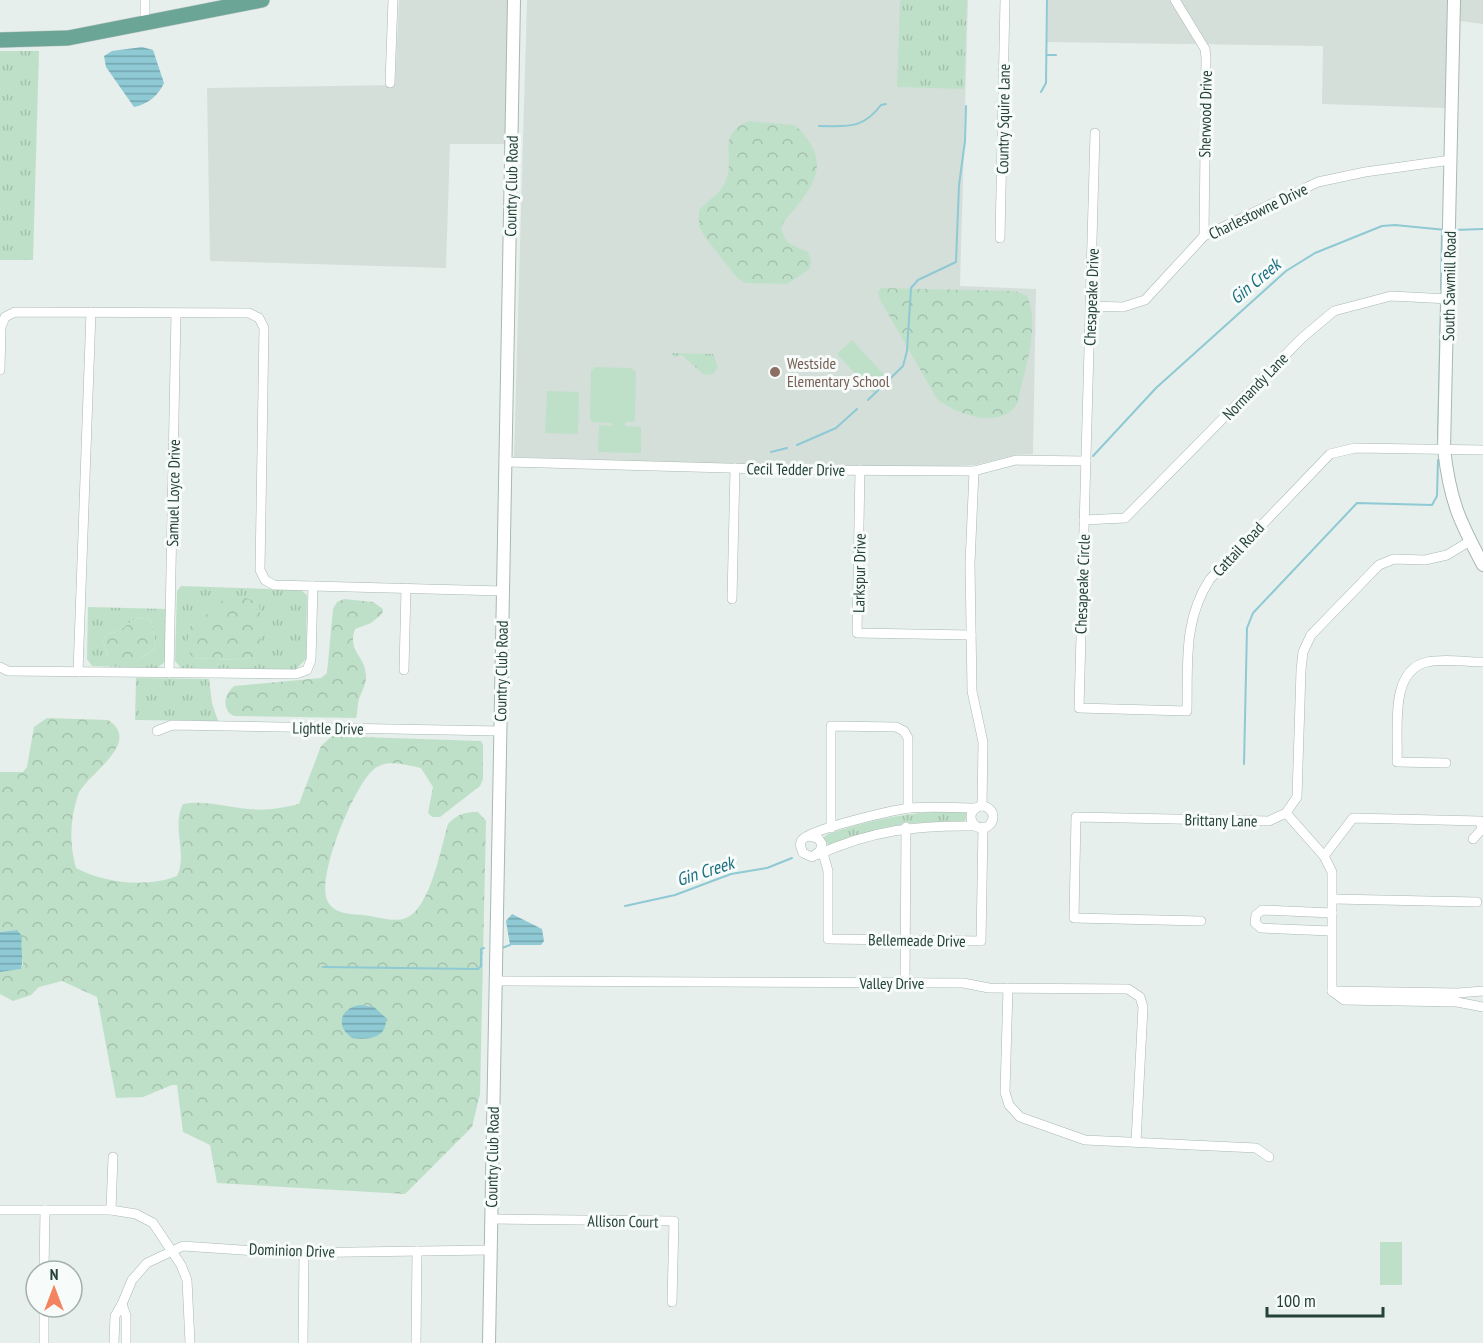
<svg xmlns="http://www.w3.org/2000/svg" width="1483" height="1343" viewBox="0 0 1483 1343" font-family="'PT Sans Narrow',sans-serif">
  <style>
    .built { fill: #d4dfda }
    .grass { fill: url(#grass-tufts); fill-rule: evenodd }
    .forest { fill: url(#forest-crowns) }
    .green { fill: #bfe0c8 }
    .water { fill: url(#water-rules) }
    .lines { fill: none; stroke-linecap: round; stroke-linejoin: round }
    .stream { stroke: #8ec9d4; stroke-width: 2 }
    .minor-casing { stroke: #a8b8b2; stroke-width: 10 }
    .tertiary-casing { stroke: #a8b8b2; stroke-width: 14 }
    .primary-casing { stroke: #c2cac8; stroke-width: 16 }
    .minor { stroke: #fff; stroke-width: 9 }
    .tertiary { stroke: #fff; stroke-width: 12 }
    .primary { stroke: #6aa596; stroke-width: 15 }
    .education-dot { fill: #8d6e63; stroke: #f7fbf9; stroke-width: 2 }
    .labels { text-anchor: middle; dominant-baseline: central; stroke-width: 6; stroke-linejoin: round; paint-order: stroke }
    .street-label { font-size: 16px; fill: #24423a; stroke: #f7fbf9 }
    .education-label { font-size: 16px; fill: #785e54; stroke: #f7fbf9; text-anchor: start }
    .water-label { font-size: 18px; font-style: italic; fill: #1c6f80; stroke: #f7fbf9 }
  </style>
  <defs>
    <pattern id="grass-tufts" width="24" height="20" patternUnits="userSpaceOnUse" patternTransform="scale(1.5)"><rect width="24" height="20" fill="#bfe0c8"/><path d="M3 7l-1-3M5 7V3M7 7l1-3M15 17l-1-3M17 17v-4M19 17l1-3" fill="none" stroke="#a4c1ad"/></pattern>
    <pattern id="forest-crowns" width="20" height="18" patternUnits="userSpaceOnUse" patternTransform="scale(1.5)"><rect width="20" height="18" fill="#bfe0c8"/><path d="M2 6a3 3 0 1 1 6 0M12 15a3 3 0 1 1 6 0" fill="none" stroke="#a4c1ad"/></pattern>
    <pattern id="water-rules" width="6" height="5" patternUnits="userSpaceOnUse" patternTransform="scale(1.5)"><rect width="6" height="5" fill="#8ec9d4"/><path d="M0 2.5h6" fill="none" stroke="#74a5ad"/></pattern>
  </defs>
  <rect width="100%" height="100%" fill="#e6efeb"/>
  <g class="built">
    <path d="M399,0H510L508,144H450L446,268L210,261L207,88L395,85Z"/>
    <path d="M527,0H968L960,286L1036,289L1033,454L1015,455L975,465L956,466H798L514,457Z"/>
    <path d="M1048,0H1449L1448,108L1322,104L1323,46L1047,42Z"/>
    <path d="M1460,0H1483V24L1460,21Z"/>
  </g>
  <g class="grass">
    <path d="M900,0H967L964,89L897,87Z"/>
    <path d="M0,51H39L33,260H0Z"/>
    <path d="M671,353L713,354L718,367L713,374L704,375L682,355L675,357Z"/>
    <path d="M181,586L301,590L307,595L306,659L296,669L181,668L175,661L177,591ZM202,621L253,657L235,660L193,658L190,626Z"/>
    <path d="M88,607L166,609V661L157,668L92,666L87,659ZM138,618L151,620L156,646C144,663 127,658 108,656L103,640L107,634C119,634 127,623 138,618Z"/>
    <path d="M136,678L209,679L212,703L218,721L135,720Z"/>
    <path d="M964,811L968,816L964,822L912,823L878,829L829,845L824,842V837L828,834C876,818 914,811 964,811Z"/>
  </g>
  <g class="forest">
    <path d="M749,121L795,125C836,164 812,188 783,223L781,230L788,243L808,252L811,261L810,269L787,284L745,283L737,278L705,237L699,227V210C706,202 718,195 723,186C739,159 713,135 749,121Z"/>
    <path d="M881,288L1015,291L1027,296C1041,327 1024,369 1018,402C1003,431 957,415 937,399L879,298L878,292Z"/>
    <path d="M233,597L246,598L259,603C261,622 265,642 253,657L235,660L193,658L186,648L190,626C212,616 208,603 233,597Z"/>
    <path d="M344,599L373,602L383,609L382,614L371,623L355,629C347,653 366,655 366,677C366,686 361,692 359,699C357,706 358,712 356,718L234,716L229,713C222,702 226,694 234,686L321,678L327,673L333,609L337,602Z"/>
    <path d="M138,618L151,620L156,646C145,661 125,662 108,656L103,640L107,634C119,634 127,623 138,618Z"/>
    <path d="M47,718L108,720C144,743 84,776 78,795C70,819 69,843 76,868C104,883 147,888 177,876C188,853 171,827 183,804C205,800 225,807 248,809C266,811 281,808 299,804L321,746L332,736L481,741L483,745V779L480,786L440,817H433L428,813L433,787L421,768C405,765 386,758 373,770C353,788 317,876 327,900C333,914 350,914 363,915C374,916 392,922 403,919C430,913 441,847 448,824C458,814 464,812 478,812L486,821L480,1094L472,1127L405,1194L217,1183L210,1145L183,1132L177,1085H172L143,1097L116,1098L97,997L62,981L39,987L31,995L13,1001L0,994V972L21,969L23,964L17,930L0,932V772H23L27,767L34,727Z"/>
  </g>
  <g class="green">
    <path d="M852,340L888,379L873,393L837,354Z"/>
    <path d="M595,367L630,368L636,371L635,419L633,422H625V426L641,427V453L598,452L599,425L611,426L612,423L592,422L590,419L591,371Z"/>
    <path d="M547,391L579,392L578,434L545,433Z"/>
    <rect x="1380" y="1242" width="22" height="43"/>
  </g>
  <g class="water">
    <path d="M142,47L153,50L164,83C158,96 148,104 134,107L106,67L104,56L112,51Z"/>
    <path d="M512,914L542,929L544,941L541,945H510L506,921Z"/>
    <path d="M17,930L22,936C20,946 24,961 21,969L0,972V932Z"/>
    <path d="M360,1005L374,1007L386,1018C387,1039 368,1040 352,1038C335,1026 340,1008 360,1005Z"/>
  </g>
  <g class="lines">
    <g class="stream">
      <path d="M1047,55H1056"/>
      <path d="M1041,92L1046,83L1047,0"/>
      <path d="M819,126C847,126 862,130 881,105L886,104"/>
      <path d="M1454,230L1483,229"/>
      <path d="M1441,289L1442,231"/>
      <path d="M868,400L903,366L907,351L911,288L918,280L956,262L959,185L965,141L966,106"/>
      <path d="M1438,439L1441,303"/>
      <path d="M797,445L836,428L857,409"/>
      <path d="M771,452L787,448"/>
      <path d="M1093,456L1156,388L1286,271L1315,253L1382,226L1395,225L1446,230"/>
      <path d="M1244,764L1247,628L1253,613L1357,503L1432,505L1437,496L1438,460"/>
      <path d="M625,906L675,895L731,874L767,868L792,858"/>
      <path d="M502,948L510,945"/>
      <path d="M323,967L478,969L481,966V949L484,948"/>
    </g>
    <defs>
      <g id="minor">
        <path d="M1175,0L1205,49L1206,58L1204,236"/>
        <path d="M145,24V0"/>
        <path d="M390,83L393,0"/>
        <path d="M1095,133L1079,708L1187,711C1188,663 1183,620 1210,579L1330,454L1355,448L1483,450"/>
        <path d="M1000,238L1005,0"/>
        <path d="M1090,306L1123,307L1145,300L1204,236L1318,182L1365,172L1451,160"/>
        <path d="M0,370L1,327L5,317L15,312L249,313L259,318L264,328L260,570L265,580L274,585L503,591"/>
        <path d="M506,462L804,470L974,471L1016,460L1086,461"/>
        <path d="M860,470L857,633L971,635"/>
        <path d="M974,471L970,564L972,691L983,742L982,806"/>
        <path d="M1084,520L1125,518L1302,338L1334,311L1391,296L1449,299"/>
        <path d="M732,599L735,468"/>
        <path d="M0,667L8,671L296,674L307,670L311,660L313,586"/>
        <path d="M404,670L406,588"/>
        <path d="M78,672L91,312"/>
        <path d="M169,673L176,313"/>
        <path d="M157,731L172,725L500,731"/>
        <path d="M1446,763L1397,762C1399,732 1388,671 1427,662C1444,658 1465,662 1483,662"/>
        <circle cx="982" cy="817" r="11"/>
        <path d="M1286,813L1324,856L1332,872V991"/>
        <path d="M831,828V726L896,727L904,731L908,738V808"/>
        <path d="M808,836L818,838L822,844L820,851L812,857L803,853C801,848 799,844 802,840C810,829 894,810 910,808C932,806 954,808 976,808"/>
        <path d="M823,853L828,871V939L981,941L983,827"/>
        <path d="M817,855C872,830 917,825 976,826"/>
        <path d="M1324,856L1353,818L1480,821L1482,829L1473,839"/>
        <path d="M1333,899L1477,902"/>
        <path d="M1201,921L1074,918L1076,817L1269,821L1286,813L1297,797L1301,670L1303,652L1311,635L1379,565L1394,559L1425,560L1447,555L1470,541"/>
        <path d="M1331,931L1261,928L1255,923L1256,915L1262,910L1332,913"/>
        <path d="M495,981L963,983L989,988L1128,989L1140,997L1143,1007L1136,1142"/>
        <path d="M905,983L906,827"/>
        <path d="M1008,988L1005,1092L1009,1105L1020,1117L1085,1140L1256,1148L1269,1157"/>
        <path d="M1483,991L1458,993L1332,991L1344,1000L1457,1002L1483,1007"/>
        <path d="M0,1210H111L136,1214L153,1223L181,1265L187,1280L190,1343"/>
        <path d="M111,1210L113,1157"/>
        <path d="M491,1219L674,1221L672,1302"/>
        <path d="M44,1271L45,1210"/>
        <path d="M122,1304L132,1280L147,1263L183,1246L287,1253L490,1250"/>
        <path d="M44,1343V1307"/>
        <path d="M114,1343L115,1316L122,1304L126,1316V1343"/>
        <path d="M303,1343L304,1253"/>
        <path d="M416,1343L417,1251"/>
      </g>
      <g id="tertiary">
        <path d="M1454,0L1444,449C1450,501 1459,520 1483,565"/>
        <path d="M489,1343L514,0"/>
      </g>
      <path id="primary" d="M0,40L68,38L262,0"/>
    </defs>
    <use href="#minor" class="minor-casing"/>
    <use href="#tertiary" class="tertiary-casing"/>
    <use href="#primary" class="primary-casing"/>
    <use href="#minor" class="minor"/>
    <use href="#tertiary" class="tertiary"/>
    <use href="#primary" class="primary"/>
  </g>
  <circle class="education-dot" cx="775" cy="372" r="6"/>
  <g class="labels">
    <g class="street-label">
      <text transform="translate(1205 114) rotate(-89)">Sherwood Drive</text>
      <text transform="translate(1003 119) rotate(-89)">Country Squire Lane</text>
      <text transform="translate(511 186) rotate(-89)">Country Club Road</text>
      <text transform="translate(1258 211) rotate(-26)">Charlestowne Drive</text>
      <text transform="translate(1449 286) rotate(-89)">South Sawmill Road</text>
      <text transform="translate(1091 297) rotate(-88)">Chesapeake Drive</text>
      <text transform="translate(1255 386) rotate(-46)">Normandy Lane</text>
      <text transform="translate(796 469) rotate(1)">Cecil Tedder Drive</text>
      <text transform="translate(173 493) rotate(-89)">Samuel Loyce Drive</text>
      <text transform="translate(1238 549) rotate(-47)">Cattail Road</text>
      <text transform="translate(859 573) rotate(-89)">Larkspur Drive</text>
      <text transform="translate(1082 584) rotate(-88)">Chesapeake Circle</text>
      <text transform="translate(501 671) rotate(-89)">Country Club Road</text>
      <text transform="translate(328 728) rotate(1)">Lightle Drive</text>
      <text transform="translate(1221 820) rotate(1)">Brittany Lane</text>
      <text transform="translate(917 940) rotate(1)">Bellemeade Drive</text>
      <text x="892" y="983">Valley Drive</text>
      <text transform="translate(492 1157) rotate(-89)">Country Club Road</text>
      <text transform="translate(623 1221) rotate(1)">Allison Court</text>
      <text transform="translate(292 1250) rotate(2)">Dominion Drive</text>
    </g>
    <g class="education-label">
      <text x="787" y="363">Westside<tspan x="787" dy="18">Elementary School</tspan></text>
    </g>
    <g class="water-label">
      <text transform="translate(1255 281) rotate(-40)">Gin Creek</text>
      <text transform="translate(705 871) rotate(-18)">Gin Creek</text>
    </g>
  </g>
  <g transform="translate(54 1289)"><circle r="28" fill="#f7fbf9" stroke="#a3b1ad" stroke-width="1.5"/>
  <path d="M0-4.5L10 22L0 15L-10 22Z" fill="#f4845f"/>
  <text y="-9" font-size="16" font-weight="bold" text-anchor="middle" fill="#24423a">N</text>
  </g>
  <path d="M1267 1307v9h116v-9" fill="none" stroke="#24423a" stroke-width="3"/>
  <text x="1276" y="1307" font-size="18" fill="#24423a" stroke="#f7fbf9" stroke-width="4.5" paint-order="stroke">100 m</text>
</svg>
